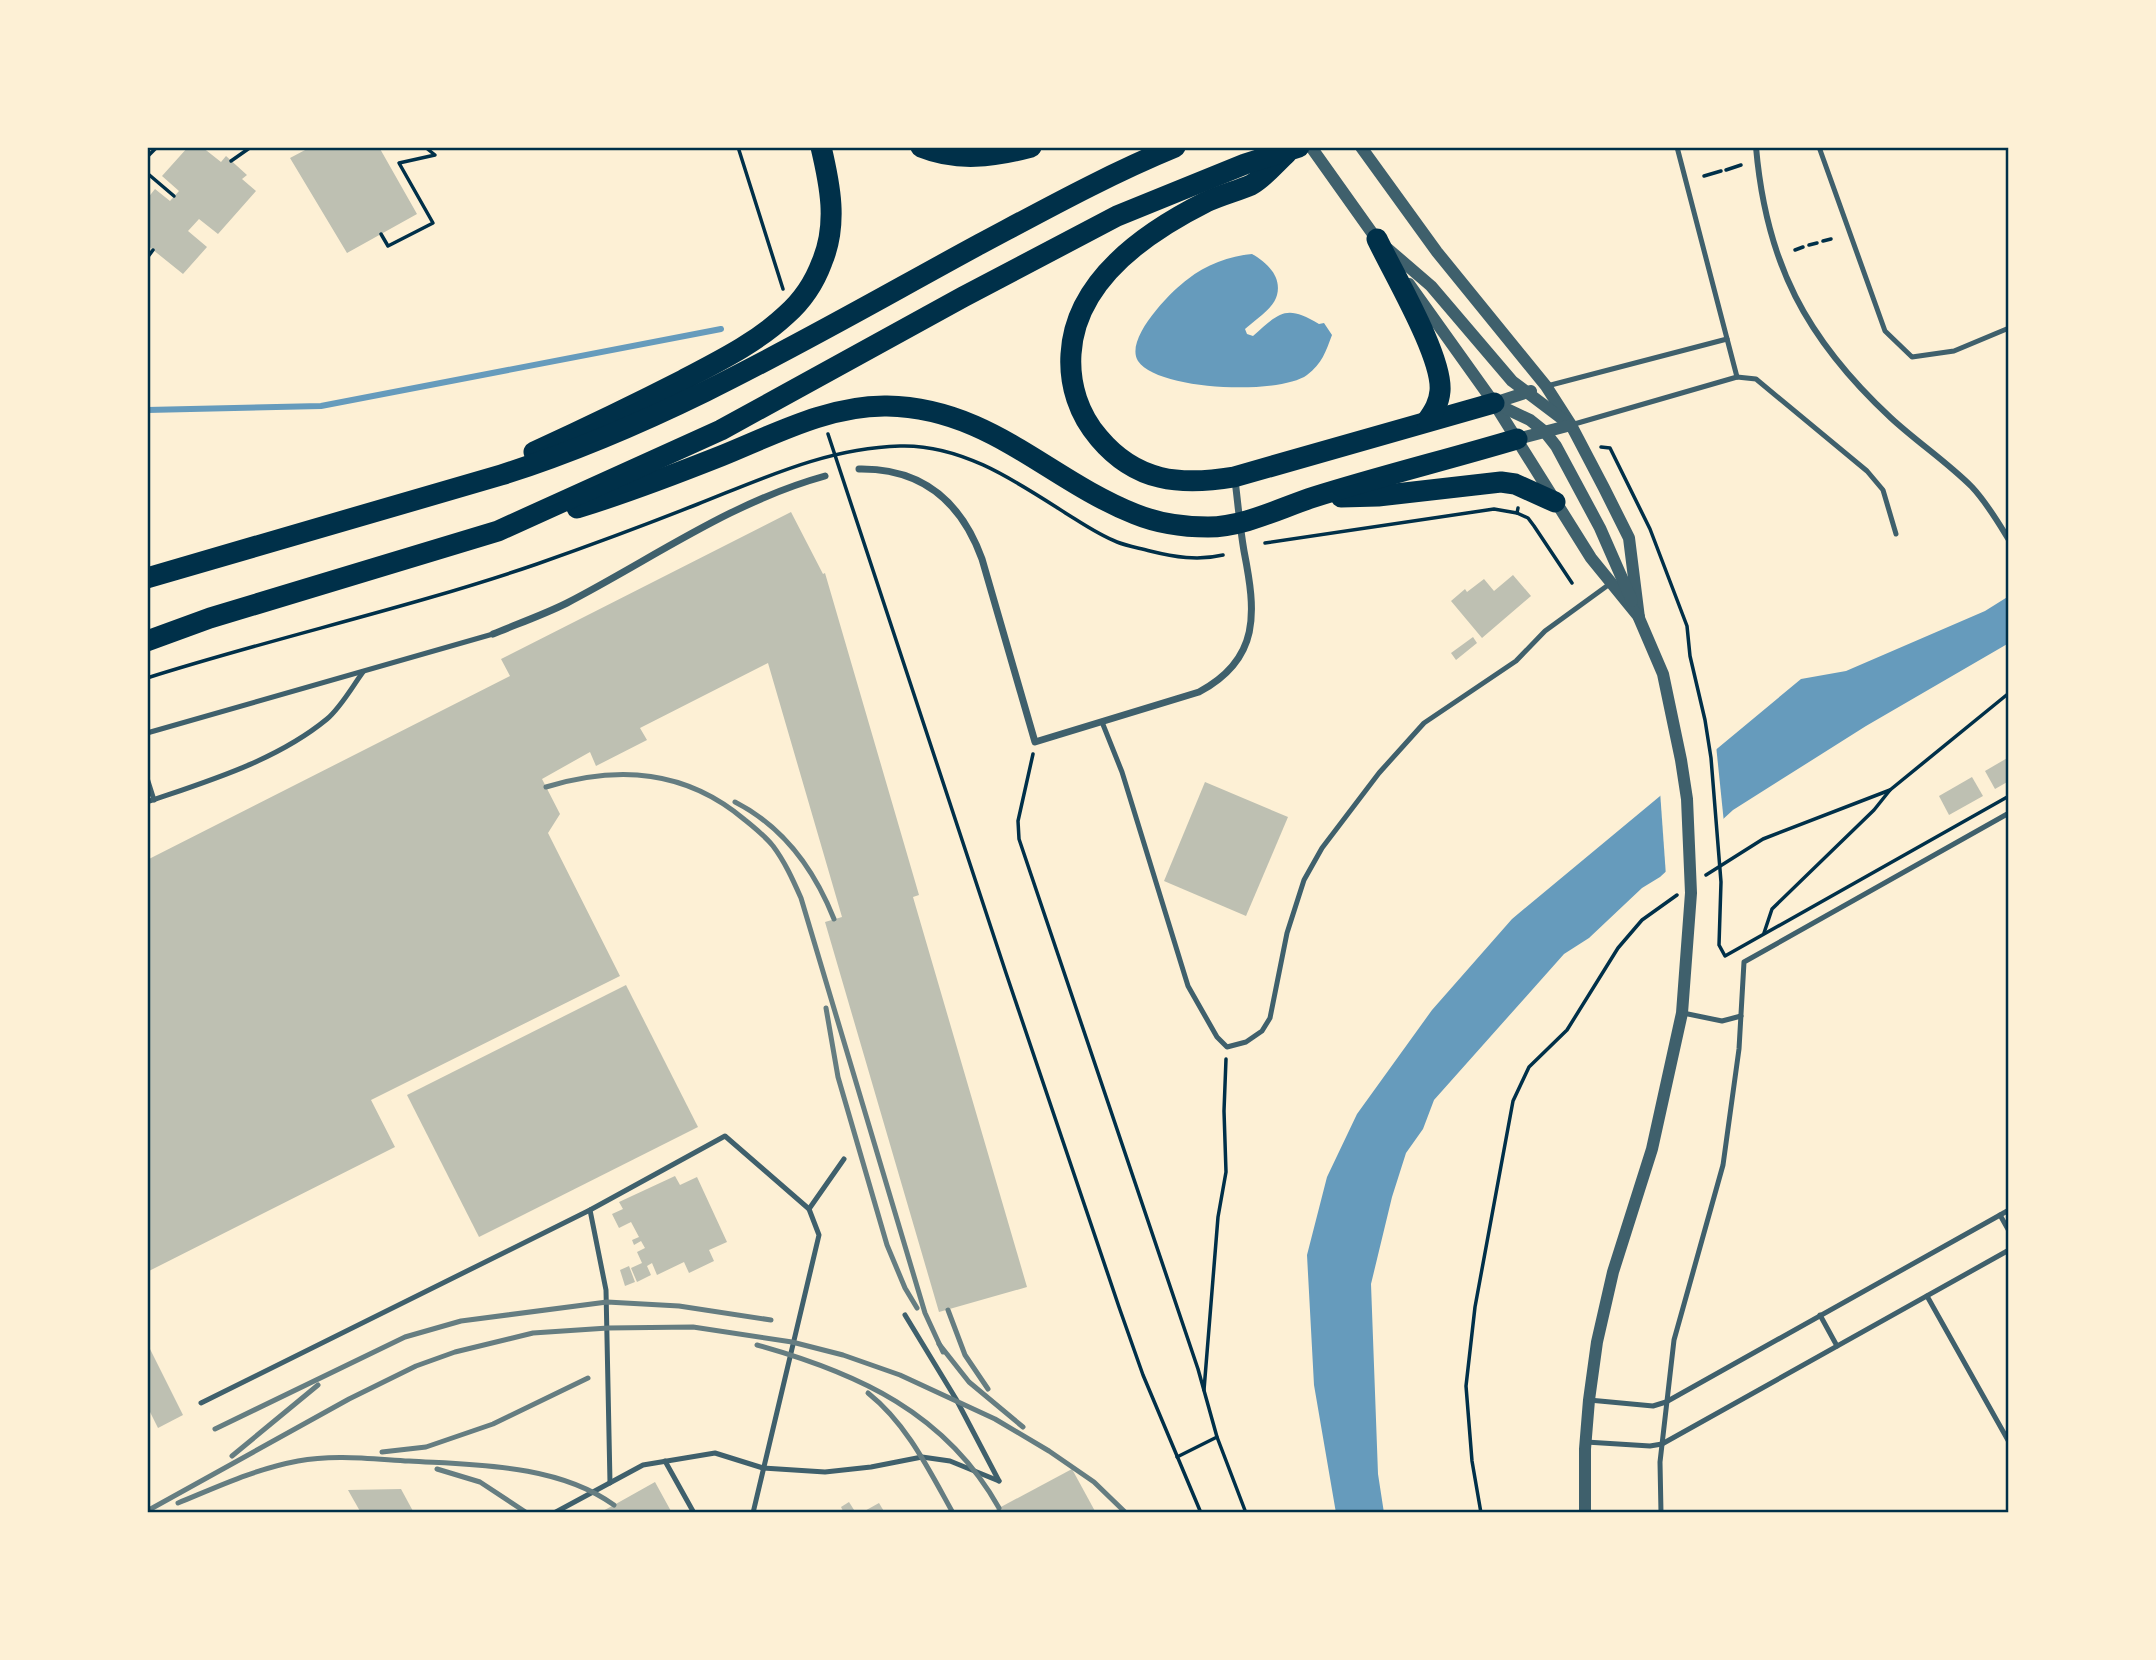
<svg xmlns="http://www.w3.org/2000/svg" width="2156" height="1660" viewBox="0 0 2156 1660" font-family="'DM Sans',sans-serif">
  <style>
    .water { fill: #669bbc }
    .pier { fill: #fdf0d5 }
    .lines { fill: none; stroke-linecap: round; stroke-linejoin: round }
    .stream { stroke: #669bbc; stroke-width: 6 }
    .building { fill: #bec0b2 }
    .path { stroke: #003049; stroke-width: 3.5 }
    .service { stroke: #3f606c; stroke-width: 5 }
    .pedestrian { stroke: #3f606c; stroke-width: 6 }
    .minor { stroke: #3f606c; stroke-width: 7 }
    .tertiary { stroke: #3f606c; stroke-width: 12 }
    .motorway { stroke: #003049; stroke-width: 21 }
    .rail { stroke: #657d81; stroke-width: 5 }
    .neatline { fill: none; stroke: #003049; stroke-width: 2.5 }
  </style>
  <rect width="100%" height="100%" fill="#fdf0d5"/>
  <g class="water">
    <path d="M1252,254C1266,262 1282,276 1277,295C1274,308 1255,320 1245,329L1247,334L1253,336C1280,312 1286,304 1319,324L1324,323L1332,335C1326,351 1322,364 1307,375C1280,395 1158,391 1138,361C1124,339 1171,291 1188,279C1205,265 1230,256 1252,254Z"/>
    <path d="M2009,596V643L1866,726L1733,810L1660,877L1642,888L1589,938L1564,954L1434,1100L1423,1129L1406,1153L1392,1197L1371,1284L1378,1474L1384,1513H1336L1314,1385L1307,1255L1327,1177L1357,1114L1432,1010L1512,919L1801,679L1846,671L1985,611Z"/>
  </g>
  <path class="pier" d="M1716,745L1724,823L1666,876L1660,791Z"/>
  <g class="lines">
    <path class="stream" d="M147,410L321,406L721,329"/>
  </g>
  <g class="building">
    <path d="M188,147H202L221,162L226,156L247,175L242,179L256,191L218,234L199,219L188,231L207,247L183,274L147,245V199L155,189L170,201L179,191L162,176Z"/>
    <path d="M306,147H379L417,214L347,253L290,158L307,149Z"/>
    <path d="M791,512L823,574L825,573L919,895L913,897L1027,1287L939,1312L825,922L842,917L768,663L640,728L647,740L596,766L590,752L542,779L560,814L548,833L620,976L371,1100L395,1147L147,1272V860L510,676L501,659Z"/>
    <path d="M1513,575L1531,596L1482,638L1451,601L1465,589L1467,592L1484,579L1494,591Z"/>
    <path d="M1473,637L1477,643L1456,660L1451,653Z"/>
    <path d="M2009,757V781L1995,789L1985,771Z"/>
    <path d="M1972,777L1983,796L1949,815L1939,796Z"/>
    <path d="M1205,782L1288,817L1246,916L1164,881Z"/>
    <path d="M626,985L698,1127L479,1237L407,1095Z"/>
    <path d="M675,1176L680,1185L697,1177L727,1242L709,1250L714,1261L689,1273L684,1262L657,1275L652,1263L647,1266L651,1275L637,1282L631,1268L642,1263L637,1252L645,1248L641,1241L634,1245L632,1240L639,1237L631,1222L619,1228L612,1214L623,1209L619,1202Z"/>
    <path d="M629,1266L635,1282L625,1286L620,1270Z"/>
    <path d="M147,1343L183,1415L158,1428L147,1406Z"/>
    <path d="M1072,1469L1096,1513H990L999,1508Z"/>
    <path d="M655,1482L672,1513H599L614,1505Z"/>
    <path d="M401,1489L414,1513H361L348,1490Z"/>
    <path d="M849,1502L856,1513H844L841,1507Z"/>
    <path d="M879,1503L885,1513H861Z"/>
  </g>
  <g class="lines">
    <g class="path">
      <path d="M738,147L783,289"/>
      <path d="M147,157L157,147"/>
      <path d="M231,161L251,147"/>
      <path d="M1726,170L1741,165"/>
      <path d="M147,173L174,196"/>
      <path d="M1704,176L1721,171"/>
      <path d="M381,234L388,246L433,223L399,163L435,155L425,147"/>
      <path d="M1823,241L1831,239"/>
      <path d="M1809,245L1817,243"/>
      <path d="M1795,250L1803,247"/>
      <path d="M147,258L153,250"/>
      <path d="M828,434L1006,973L1119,1307L1143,1375L1201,1513"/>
      <path d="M1601,447L1610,448L1650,529L1687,626L1690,656L1705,720L1711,758L1721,882L1719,945L1725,956L2009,796"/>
      <path d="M1517,513L1528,518L1534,526L1572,583"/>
      <path d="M1265,543L1494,509L1517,513L1518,508"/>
      <path d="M147,678C276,637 409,608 537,564C591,545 645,525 698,504C764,478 827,448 900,446C962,444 1017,482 1067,514C1083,524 1099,535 1117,542C1127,546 1139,548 1150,551C1174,557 1198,561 1223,555"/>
      <path d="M1033,754L1018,821L1019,839L1198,1369L1217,1437L1246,1513"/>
      <path d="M1706,875L1763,839L1890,790L2009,693"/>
      <path d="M1764,933L1772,909L1874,810L1890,790"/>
      <path d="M1204,1390L1218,1217L1226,1172L1224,1111L1226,1059"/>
      <path d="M1177,1457L1217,1437"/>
      <path d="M1481,1513L1472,1461L1466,1386L1475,1307L1513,1101L1529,1067L1567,1030L1618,948L1642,920L1677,895"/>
    </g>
    <g class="service">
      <path d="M1677,147L1737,377"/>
      <path d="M1819,147L1885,331L1912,357L1954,351L2009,328"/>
      <path d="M1547,386L1727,339"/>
      <path d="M1571,425L1737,377L1756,379L1867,471L1883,490L1896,534"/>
      <path d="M1102,722L1122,772L1188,986L1217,1037L1227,1047L1246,1042L1262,1031L1270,1018L1287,933L1304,880L1322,848L1379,773L1424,723L1516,661L1545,631L1611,583"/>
      <path d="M147,733L493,634"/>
      <path d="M147,778L154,800"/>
      <path d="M147,802C208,781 276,761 327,719C341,707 352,687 363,672"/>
      <path d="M1683,1013L1722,1021L1741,1016"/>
      <path d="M809,1209L844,1159"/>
      <path d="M590,1210L606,1290L610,1483"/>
      <path d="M2000,1215L2009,1231"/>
      <path d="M1927,1296L2009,1442"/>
      <path d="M905,1315L956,1399L999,1481"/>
      <path d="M1820,1315L1837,1346"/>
      <path d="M1589,1400L1653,1406L1666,1402L2009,1210"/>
      <path d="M201,1403L590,1210L725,1136L809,1209L819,1235L753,1513"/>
      <path d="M1586,1442L1650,1446L1662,1444L2009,1250"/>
      <path d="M665,1461L694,1513"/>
      <path d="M554,1513L643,1465L715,1453L763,1468L825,1472L871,1467L922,1457L950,1461L999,1481"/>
      <path d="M1661,1513L1660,1462L1674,1340L1723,1165L1739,1049L1744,962L2009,813"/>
    </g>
    <path class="pedestrian" d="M1756,147C1766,263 1806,339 1891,418C1917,442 1947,462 1972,487C1987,503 1998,522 2009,540"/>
    <g class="minor">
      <path d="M859,469C922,468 961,501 982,559L1035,742L1199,692C1261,659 1256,612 1244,551C1240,528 1238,504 1235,480"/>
      <path d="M493,634C517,624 543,615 567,603C652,559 731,502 825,476"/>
    </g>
    <g class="tertiary">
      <path d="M1311,147L1380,244"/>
      <path d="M1361,147L1437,252L1546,386L1571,425L1604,488L1629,538L1639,618L1663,674L1681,760L1687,799L1691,893L1682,1013L1652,1149L1613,1272L1597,1342L1589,1400L1585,1449V1513"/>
      <path d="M1388,249L1431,286L1512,381L1565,421"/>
      <path d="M1409,284L1494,403L1591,558L1639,617"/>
      <path d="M1494,403L1530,420L1545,432L1556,446L1600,528L1632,601"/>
      <path d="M1494,403L1531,391"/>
      <path d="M1517,439L1571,425"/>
    </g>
    <g class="motorway">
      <path d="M921,147C958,162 993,157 1031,147"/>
      <path d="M1287,153C1276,163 1264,178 1251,185C1237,191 1221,195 1206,202C1146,232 1075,281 1071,354C1069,385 1079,415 1099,438C1136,482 1180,486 1234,477L1494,403"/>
      <path d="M1377,239C1393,273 1443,357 1440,391C1439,403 1434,411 1427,421"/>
      <path d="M534,452C584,429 634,405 683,380C719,361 756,343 786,315C802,301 815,281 822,262C838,224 830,185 821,147"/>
      <path d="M1341,497L1378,496L1501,482L1515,484L1555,502"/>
      <path d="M577,508C626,493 673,475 721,456C773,435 829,405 887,406C990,408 1047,479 1135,514C1157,523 1184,527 1208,527C1244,527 1280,508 1314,497C1381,476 1450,459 1517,439"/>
      <path d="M147,578L501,475C670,422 825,328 980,244C1044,210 1107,175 1175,147"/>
      <path d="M147,641L210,618L498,531L721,430L963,297L1117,216L1245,164L1299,147"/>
    </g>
    <g class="rail">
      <path d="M546,787C619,765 686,770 745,820C755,828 765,836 773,846C785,862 793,880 801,898L925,1313L943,1352"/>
      <path d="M735,802C784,827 814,869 834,919"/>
      <path d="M826,1008L838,1077L887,1245L905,1288L917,1308"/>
      <path d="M948,1310L965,1355L988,1389"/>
      <path d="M939,1344L969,1382L1023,1427"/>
      <path d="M757,1345C858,1373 946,1413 999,1508"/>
      <path d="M868,1393C907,1424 929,1470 953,1513"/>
      <path d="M215,1429L405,1337L461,1321L607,1302L679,1306L771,1320"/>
      <path d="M382,1452L426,1447L493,1424L588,1378"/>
      <path d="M232,1456L318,1385"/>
      <path d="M437,1469L480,1482L527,1513"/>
      <path d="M178,1503C217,1487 255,1469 298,1461C333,1454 373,1459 409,1461C476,1465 557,1464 614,1505"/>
      <path d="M147,1511L349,1399L416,1366L455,1352L533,1333L608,1328L693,1327L792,1342L843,1355L900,1375L995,1419L1049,1451L1094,1482L1126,1513"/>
    </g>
  </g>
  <rect width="2156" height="1660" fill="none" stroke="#fdf0d5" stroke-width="298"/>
  <rect x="149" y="149" width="1858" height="1362" class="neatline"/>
</svg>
